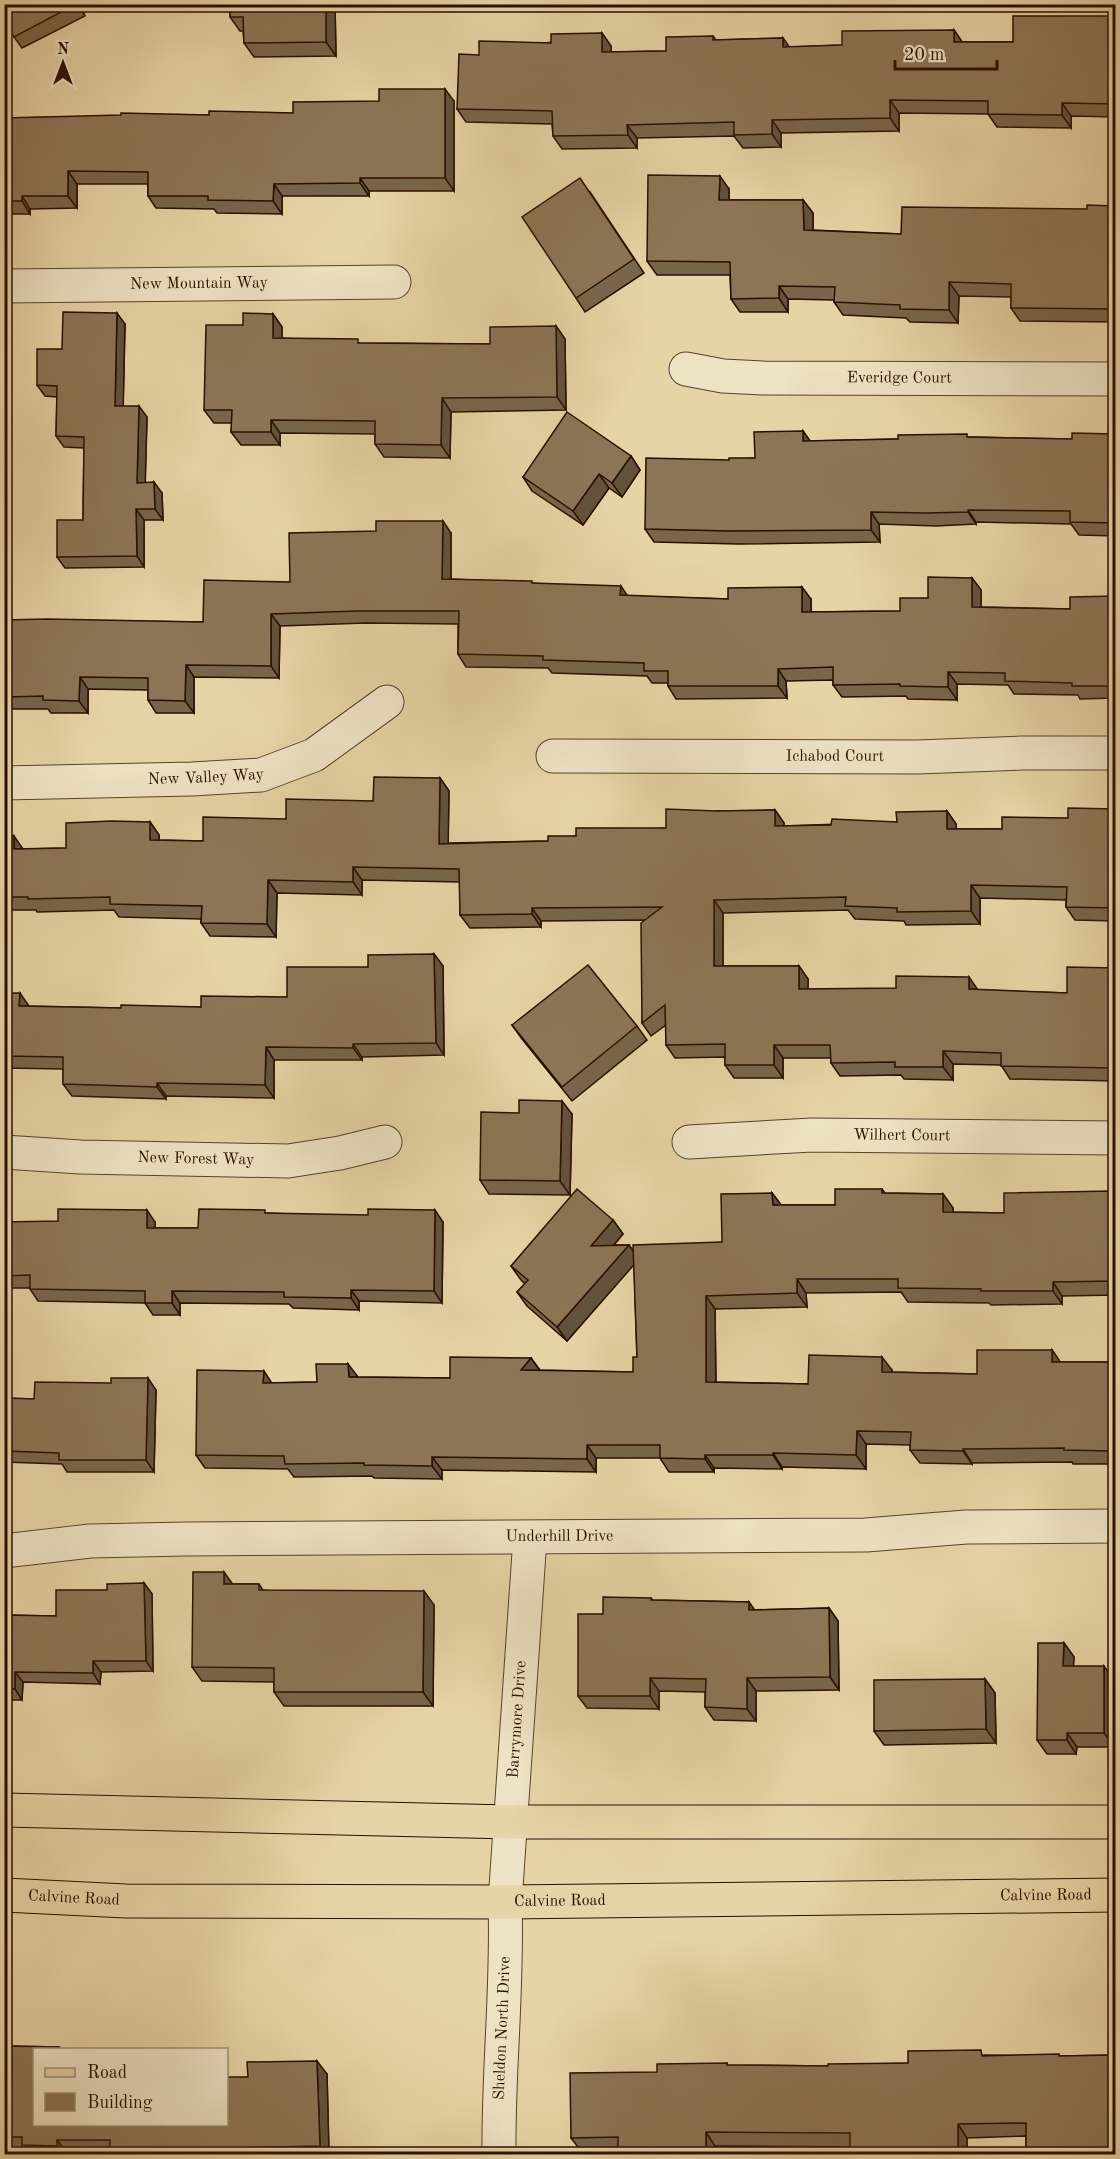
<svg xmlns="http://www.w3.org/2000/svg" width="1120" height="2159" viewBox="0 0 1120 2159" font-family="'Old Standard TT',serif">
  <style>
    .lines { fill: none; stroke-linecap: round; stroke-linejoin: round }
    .minor-casing { stroke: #59402a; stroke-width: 35 }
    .major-casing { stroke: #2a0e00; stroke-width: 35 }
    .minor { stroke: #efe3c5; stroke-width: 33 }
    .major { stroke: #e7d4a6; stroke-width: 33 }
    .wall { fill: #78654a; stroke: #2a0e00; stroke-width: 1.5 }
    .shaded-wall { fill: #62523c; stroke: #2a0e00; stroke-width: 1.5 }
    .building { fill: #8c7556; stroke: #2a0e00; stroke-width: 1.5 }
    .labels { text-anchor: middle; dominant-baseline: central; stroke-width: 4.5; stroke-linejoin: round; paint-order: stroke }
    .street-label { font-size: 16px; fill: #2a0e00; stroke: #efe3c5 }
  </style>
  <rect width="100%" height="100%" fill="#e7d4a6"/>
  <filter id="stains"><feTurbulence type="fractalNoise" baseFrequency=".00333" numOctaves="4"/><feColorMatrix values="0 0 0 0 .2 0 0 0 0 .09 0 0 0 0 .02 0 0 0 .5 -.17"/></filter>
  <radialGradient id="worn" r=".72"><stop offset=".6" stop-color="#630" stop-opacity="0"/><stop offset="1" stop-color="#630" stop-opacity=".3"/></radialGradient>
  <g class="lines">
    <defs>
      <g id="minor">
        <path id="s1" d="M4,286L394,282"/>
        <path id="s2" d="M686,369L723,376L763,378L1116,379"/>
        <path id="s3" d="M553,756L917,757L1022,753H1116"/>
        <path id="s4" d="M4,783L192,779L261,775L314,755L387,702"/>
        <path id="s5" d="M689,1142L812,1135L1116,1138"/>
        <path id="s6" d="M4,1152L80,1157L288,1161L340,1153L385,1142"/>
        <path id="s7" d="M4,1551L90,1541L186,1539L866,1535L966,1527L1116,1526"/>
        <path id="s8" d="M499,2154C498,2070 508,1987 505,1902L530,1538"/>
      </g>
      <g id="major">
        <path d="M4,1810L511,1822H1116"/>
        <path id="s9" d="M4,1895L126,1901L505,1902L1116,1895"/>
      </g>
    </defs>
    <use href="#minor" class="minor-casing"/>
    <use href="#major" class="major-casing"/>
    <use href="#minor" class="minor"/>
    <use href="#major" class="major"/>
  </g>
  <g class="wall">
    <path d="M4,4H79L85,16L22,48L14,37Z"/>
    <path d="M230,4H335L336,56L254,57L244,43L243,31H240L230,17Z"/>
    <path d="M1116,16V117L1071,116V128L997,127L988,114L899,113V131L781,133V147L743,148L734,136L637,138V148L562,149L553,136L552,124L466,122L457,109L479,55L602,33L611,46V52L666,51L713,36L716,40L783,38L789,47L842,45L954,30L962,42H1013Z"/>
    <path d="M454,101V191H369V196H282V214L217,213L214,209L156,208L148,196V184H77V208L30,209V214H4V118L209,115L293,113Z"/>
    <path d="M729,189V200H803L813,213V230L901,234L1116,206V322L1020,321L1011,308V297L959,296L958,323L910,322L906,318L843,315L834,302V300L788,299V312H740L731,299L730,275H657L647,261Z"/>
    <path d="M590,192L644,273L585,312L576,298Z"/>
    <path d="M273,314L282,327V338L361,343L490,344L556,326L565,339L566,410L451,412L450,458L384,457L375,444V434L280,433V445H241L231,432L232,423H214L204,410L243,325Z"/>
    <path d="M125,324L123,406L147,417L145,482L162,493L163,520H144V567L65,568L57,557L83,520L84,448L64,447L56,436L57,397L45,396L37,385L62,349Z"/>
    <path d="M803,431L810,441L898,439L969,437L1072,439L1116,434V536L1079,535L1071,524L976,522V524L936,526L879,524L880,542L738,544L654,542L645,529L729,460L755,458Z"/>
    <path d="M631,456L640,470L622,497L609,488L583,525L532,491L523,477Z"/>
    <path d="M451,533V579L534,583L627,596L728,599H811V612L900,611L972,578L981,590V607L1070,609L1116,596V698L1080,699L1078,695L1014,694L1008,685L957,684V700L908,699L906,696L842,697L833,685V680L786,681L787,698L676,699L668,686V683H652L647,676L552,673L548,668L466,667L458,654V624L366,623L280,626L279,678L194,677V713H156L148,700V690L88,689V713H51L48,709H4V620L203,622L290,582Z"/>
    <path d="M440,778L449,791L448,843L548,841L576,836L666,828L716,811L775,810L784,823V826L897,822L947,811L956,824V829H1002L1068,818L1116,809V921L1075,920L1066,907V900L980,898V924L906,925L904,921L855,919L848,910L723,913V966H799L808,979V989L978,990L1067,993L1116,968V1081L1010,1079L1001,1065L953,1064V1080L904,1079L901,1075L840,1076L831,1063V1058H783V1078H734L725,1065V1057L675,1058L666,1045V1025L651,1036L642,1023L645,920L541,921V927L470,928L460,915V882L362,880V895L277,893L276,937L210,936L201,923V919L119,917L114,910L37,912L36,910H4V836L23,849L66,848L150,822L159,835V840L203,841L286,819L373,801Z"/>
    <path d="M434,954L443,966L444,1055L362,1057V1060H274V1098L166,1096V1099L72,1096L63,1084V1069L4,1068V993L29,1006L121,1008L201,1007L287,997L368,967Z"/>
    <path d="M512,1025L637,1026L647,1040L572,1101L522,1039Z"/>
    <path d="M519,1113L572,1114L570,1195L489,1194L480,1180Z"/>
    <path d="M882,1189L885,1193L943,1194L953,1208V1212L1004,1213L1112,1191L1116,1196V1295L1062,1296V1304L991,1305L989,1303L908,1302L901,1292L806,1293L807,1307L715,1309L716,1382L808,1384L892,1370V1372L977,1374L1052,1350L1060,1362H1116V1464H1073L1072,1462L972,1463V1464L920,1463L910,1450V1445L866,1444V1469L782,1467V1469L714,1468V1472H669L660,1458H596V1472L442,1470V1479L374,1478L372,1476L294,1477L288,1469L205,1468L196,1455L272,1383L317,1382L348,1364L357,1377L450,1378L531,1358L540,1370L633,1372L637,1357L634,1264L567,1341L527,1306L517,1292L525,1284L521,1280L511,1266L613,1220L623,1234L614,1245H629L633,1251L722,1242L772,1193L781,1205H835Z"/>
    <path d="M268,1213L443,1222L442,1303L359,1301V1310L293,1308L289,1304L180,1303V1315H153L145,1303L38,1301L30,1289V1288H4V1222H155V1228H198Z"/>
    <path d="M156,1390L154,1472H67L62,1464L4,1462V1398L34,1399Z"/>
    <path d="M144,1583L152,1594L153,1671L101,1672L100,1684L23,1682L22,1700H4V1615L56,1616L107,1590Z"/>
    <path d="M233,1584H259L263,1590L434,1605L433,1706H284L274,1692V1682L202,1681L192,1667Z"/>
    <path d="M651,1598L653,1600L749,1602L754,1610L829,1608L838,1621L839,1690L756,1691V1721L714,1720L705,1707V1692L659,1691V1709L587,1708L578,1696L603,1614Z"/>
    <path d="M1064,1643L1074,1657L1073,1666L1114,1680V1747H1077L1076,1754H1047L1037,1740Z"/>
    <path d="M985,1679L995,1693L996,1743L884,1745L874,1731Z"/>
    <path d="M4,2046L59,2047L61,2049H34V2124L248,2077L327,2074L329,2154H110V2153L28,2154L26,2151H4Z"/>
    <path d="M985,2055L1061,2056L1116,2055V2154H1029L1026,2151V2136L967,2138V2154H851L850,2147L715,2146L618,2151H581L571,2138L727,2063L728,2065L828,2066L908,2063Z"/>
  </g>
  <g class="shaded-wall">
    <path d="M77,4H79L85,16Z"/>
    <path d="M326,4H335L336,56L326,42Z"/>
    <path d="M954,30L963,43L954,42Z"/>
    <path d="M602,33L611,46L612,65L602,52Z"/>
    <path d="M783,38L792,51L783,47Z"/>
    <path d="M445,89L454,101V191L445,178Z"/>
    <path d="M890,100L899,113V131L890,118Z"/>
    <path d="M1062,103L1071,116V128L1062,115Z"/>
    <path d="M772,120L781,133V147L772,134Z"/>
    <path d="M627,125L637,138V148L628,135Z"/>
    <path d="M68,171L77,184V208L68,196Z"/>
    <path d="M720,176L729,189V214L719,200Z"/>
    <path d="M360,178L369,191V196L360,183Z"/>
    <path d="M274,184L282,196V214L273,201Z"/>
    <path d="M22,196L30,209V214L22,201Z"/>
    <path d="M803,200L813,213V243L804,230Z"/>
    <path d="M949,282L959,296L958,323L949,310Z"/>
    <path d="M779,286L788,299V312L779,298Z"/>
    <path d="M117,313L125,324L123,417L115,406Z"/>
    <path d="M273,314L282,327V351L273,338Z"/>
    <path d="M556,326L565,339L566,410L557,397Z"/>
    <path d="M442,398L451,412L450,458L441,445Z"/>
    <path d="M139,406L147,417L145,494L137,483Z"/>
    <path d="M271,420L280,433V445L271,432Z"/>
    <path d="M803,431L812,444L803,441Z"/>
    <path d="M631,456L640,470L622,497L612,483Z"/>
    <path d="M599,474L609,488L583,525L573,511Z"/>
    <path d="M154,482L162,493L163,520L155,509Z"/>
    <path d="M136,509L144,520V567L137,556Z"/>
    <path d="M968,510L976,522V524L968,512Z"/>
    <path d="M871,512L879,524L880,542L871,530Z"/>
    <path d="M443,521L451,533V591L442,579Z"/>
    <path d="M972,578L981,590V620L972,607Z"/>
    <path d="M621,586L629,598L620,595Z"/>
    <path d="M802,587L811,599V624L802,612Z"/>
    <path d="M271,614L280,626L279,678L271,666Z"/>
    <path d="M186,665L194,677V713L185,701Z"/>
    <path d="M778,669L786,681L787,698L778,686Z"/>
    <path d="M948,672L957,684V700L948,687Z"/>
    <path d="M80,677L88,689V713L79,701Z"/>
    <path d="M440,778L449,791L448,857L439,844Z"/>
    <path d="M775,810L784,823V839L775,826Z"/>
    <path d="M947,811L956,824V842L947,829Z"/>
    <path d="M150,822L159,835V853L150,840Z"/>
    <path d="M14,836L23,849H14Z"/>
    <path d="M353,867L362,880V895L353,882Z"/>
    <path d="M268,880L277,893L276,937L267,924Z"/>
    <path d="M971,885L980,898V924L971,911Z"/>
    <path d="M714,900L723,913V979L714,966Z"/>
    <path d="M532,908L541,921V927L532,914Z"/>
    <path d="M434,954L443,966L444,1055L436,1043Z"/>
    <path d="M799,966L808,979V1002L799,989Z"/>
    <path d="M969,977L978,990L969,989Z"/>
    <path d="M20,993L29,1006H19Z"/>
    <path d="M353,1044L362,1057V1060L353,1048Z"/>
    <path d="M774,1045L783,1058V1078L774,1065Z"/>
    <path d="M266,1047L274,1060V1098L265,1085Z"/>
    <path d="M943,1051L953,1064V1080L943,1067Z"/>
    <path d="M157,1083L166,1096V1099L157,1087Z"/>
    <path d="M562,1101L572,1114L570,1195L560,1181Z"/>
    <path d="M1112,1191L1116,1196V1212L1112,1208Z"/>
    <path d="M772,1193L782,1206L773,1205Z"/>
    <path d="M943,1194L953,1208V1225L943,1212Z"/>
    <path d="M147,1210L155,1222V1240L147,1228Z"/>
    <path d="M435,1210L443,1222L442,1303L434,1291Z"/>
    <path d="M613,1220L623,1234L601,1260L591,1246Z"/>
    <path d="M629,1245L639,1259L567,1341L557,1327Z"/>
    <path d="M797,1279L806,1293L807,1307L797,1293Z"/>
    <path d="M1053,1282L1062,1296V1304L1053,1291Z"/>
    <path d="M351,1290L359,1301V1310L351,1298Z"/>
    <path d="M172,1291L180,1303V1315L172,1303Z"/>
    <path d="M706,1296L715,1309L716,1396L706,1382Z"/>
    <path d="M1052,1350L1061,1363L1052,1362Z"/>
    <path d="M882,1357L892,1370L891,1386L882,1372Z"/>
    <path d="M531,1358L540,1371L521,1370Z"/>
    <path d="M348,1364L358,1377H349Z"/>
    <path d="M264,1371L273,1385L263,1383Z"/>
    <path d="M148,1378L156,1390L154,1472L146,1460Z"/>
    <path d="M857,1431L866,1444V1469L856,1455Z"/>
    <path d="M1111,1436L1116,1442V1457L1111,1451Z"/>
    <path d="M587,1445L596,1458V1472L587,1459Z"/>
    <path d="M963,1449L972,1463V1464L963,1451Z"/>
    <path d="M773,1453L782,1467V1469L773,1455Z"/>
    <path d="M705,1455L714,1468V1472L705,1459Z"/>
    <path d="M432,1457L442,1470V1479L432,1466Z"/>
    <path d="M224,1572L234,1586L224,1584Z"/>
    <path d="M144,1583L152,1594L153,1671L146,1661Z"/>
    <path d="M424,1591L434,1605L433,1706L423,1692Z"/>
    <path d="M749,1602L758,1615L749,1610Z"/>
    <path d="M829,1608L838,1621L839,1690L830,1677Z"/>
    <path d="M1064,1643L1074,1657L1073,1680L1063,1666Z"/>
    <path d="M93,1661L101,1672L100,1684L93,1673Z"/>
    <path d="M1104,1666L1114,1680V1747L1104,1733Z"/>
    <path d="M15,1672L23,1682L22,1700L15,1689Z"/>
    <path d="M650,1678L659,1691V1709L650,1696Z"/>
    <path d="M747,1678L756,1691V1721L747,1709Z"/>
    <path d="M985,1679L995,1693L996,1743L986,1729Z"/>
    <path d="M1067,1733L1077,1747L1076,1754L1067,1740Z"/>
    <path d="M317,2061L327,2074L329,2154H325L320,2146Z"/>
    <path d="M958,2124L967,2138V2154H960L958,2151Z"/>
    <path d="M706,2132L715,2146V2154H706Z"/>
    <path d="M57,2140L67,2153V2154H63L57,2146Z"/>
  </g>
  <g class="building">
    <path d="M4,4H76L14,37L4,18Z"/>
    <path d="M230,4H326V42L244,43L243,17H230Z"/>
    <path d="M1013,16H1116V104L1062,103V115L988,114V101L890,100V118L772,120V134L734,135V122L627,125L628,135L553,136L552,111L457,109L459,54L479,55V41L551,43V34L602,33V52L666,51V37L713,36V40L783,38V47L842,45V31L954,30V42H1013Z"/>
    <path d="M379,89H445V178H360V183L274,184L273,201L208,200V196H148V172L68,171V196H22V201H4V118L121,115V113L209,115V111L293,113V102L379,101Z"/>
    <path d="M648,175L720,176L719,200H803L804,230L901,234L902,207L1087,209V205L1116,206V309L1011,308V284L949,282V310L900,309V305L834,302L835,287L779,286V298L731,299L730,262L647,261Z"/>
    <path d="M580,178L634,259L576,298L522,217Z"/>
    <path d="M63,312L117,313L115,406H139L137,483L154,482L155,509H136L137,556L57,557V520H83L84,437L56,436L57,386L37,385V349H62Z"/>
    <path d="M243,313L273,314V338L358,339V343L490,344V327L556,326L557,397L442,398L441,445L375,444V421L271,420V432H231L232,410H204L206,325H243Z"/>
    <path d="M567,412L631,456L612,483L599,474L573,511L523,477Z"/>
    <path d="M803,431V441L898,439V435L967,434V437L1072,439V433L1116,434V523L1070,522V511L968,510V512L927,513L871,512V530L729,531L645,529L646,458L729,460V458H755L754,432Z"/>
    <path d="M376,521H443L442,579L532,581V583L621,586L620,595L728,599V588L802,587V612L900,611V598H928V577L972,578V607L1070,609V597L1116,596V686H1072V683L1005,681V673L948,672V687L900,686V684L833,685V667L778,669V686H668V671H644V663L543,660V656L458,654L459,611H357L271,614V666L186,665L185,701L148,700V678L80,677L79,701L43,700V696L4,697V620L47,619L203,622L204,580L290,582L289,533L376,531Z"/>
    <path d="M374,777L440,778L439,844L548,841V836H576V828H666V809L716,811L775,810V826L831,825L832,819L897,822L896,812L947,811V829H1002V817L1068,818V808L1116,809V908L1066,907L1067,887L971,885V911L897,912V908L845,906L846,897L714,900V966H799V989L896,988V976L969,977V989L1067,993V967L1116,968L1115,1068L1001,1066V1053L943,1051V1067H895V1062L831,1063L830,1045H774V1065H725V1044L666,1045L665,1005L642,1023L641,923L662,907L532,908V914L460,915L459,869L353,867V882L268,880L267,924L201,923L202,906L110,904V897L28,899V897H4V836H14V849L66,848V823L112,821L150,822V840L203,841V817L286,819V799L373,801Z"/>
    <path d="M434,954L436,1043L353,1044V1048L266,1047L265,1085L157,1083V1087L63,1084V1057L4,1056V993H20L19,1006L121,1008V1005L201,1007V996L287,997V967H368V955Z"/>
    <path d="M588,965L637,1026L562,1087L512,1025Z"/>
    <path d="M519,1100L562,1101L560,1181L480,1180L481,1112L519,1113Z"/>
    <path d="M577,1189L613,1220L591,1246L629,1245L557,1327L517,1292L528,1280L511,1266Z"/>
    <path d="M835,1189H882V1193L943,1194V1212L1004,1213V1193L1112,1191V1208H1116V1281L1053,1282V1291H981V1289L898,1288V1279H797V1293L706,1296V1382L808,1384L809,1355L882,1357V1372L977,1374V1350H1052V1362H1116V1436H1111V1451L1064,1450V1448L963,1449V1451L910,1450L911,1432L857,1431L856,1455L773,1453V1455H705V1459L660,1458V1445H587V1459L432,1457V1466L364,1465V1463L285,1464L284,1456L196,1455L197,1370L264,1371L263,1383L317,1382L316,1364H348L349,1377L450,1378V1357L531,1358L521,1370L633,1372V1357H637L633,1245L722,1242L721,1194L772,1193L773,1205H835Z"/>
    <path d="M58,1209L147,1210V1228H198L199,1209L265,1210V1213L368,1215V1209L435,1210L434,1291L351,1290V1298L284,1297V1292L172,1291V1303H145V1291L30,1289V1275L4,1276V1222L58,1221Z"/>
    <path d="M111,1378H148L146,1460H59V1453L4,1451V1398L34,1399L35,1382L111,1383Z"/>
    <path d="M193,1572H224V1584H259V1590L424,1591L423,1692H274V1668L192,1667Z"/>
    <path d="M144,1583L146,1661H93V1673L15,1672V1689H4V1615L56,1616V1590H107V1584Z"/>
    <path d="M603,1597L651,1598V1600L749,1602V1610L829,1608L830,1677L747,1678V1709L705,1707L706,1679L650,1678V1696H578V1614H603Z"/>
    <path d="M1038,1643H1064L1063,1666H1104V1733H1067V1740H1037Z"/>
    <path d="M985,1679L986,1729L874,1731V1680Z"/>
    <path d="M4,2046L59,2047V2049H34V2124H226V2077H248L247,2062L317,2061L320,2146L235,2148V2154H199V2151H145V2154H110V2140H57V2146L22,2145V2137H4Z"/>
    <path d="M981,2050L982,2056L1059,2054V2056L1116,2055V2151H1026V2123L958,2124V2151L850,2153V2133L706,2132V2154H618V2137L571,2138L570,2073L657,2072V2064L727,2063V2065L828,2066V2064L908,2063V2051Z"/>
  </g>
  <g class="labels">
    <g class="street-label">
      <text stroke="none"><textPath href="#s1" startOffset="195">New Mountain Way</textPath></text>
      <text stroke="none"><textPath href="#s2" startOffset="214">Everidge Court</textPath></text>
      <text stroke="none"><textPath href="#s3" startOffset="282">Ichabod Court</textPath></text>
      <text stroke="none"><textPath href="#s4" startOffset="202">New Valley Way</textPath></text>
      <text stroke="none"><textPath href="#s5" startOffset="213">Wilhert Court</textPath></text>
      <text stroke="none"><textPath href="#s6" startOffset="192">New Forest Way</textPath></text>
      <text stroke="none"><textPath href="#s7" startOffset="556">Underhill Drive</textPath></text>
      <text stroke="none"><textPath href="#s8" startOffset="435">Barrymore Drive</textPath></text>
      <text stroke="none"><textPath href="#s9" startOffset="1042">Calvine Road</textPath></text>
      <text stroke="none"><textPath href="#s9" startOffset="70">Calvine Road</textPath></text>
      <text stroke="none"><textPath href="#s9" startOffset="556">Calvine Road</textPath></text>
      <text stroke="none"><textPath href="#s8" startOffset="126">Sheldon North Drive</textPath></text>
    </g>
  </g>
  <rect width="1120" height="2159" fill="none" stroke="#e7d4a6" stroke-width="24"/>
  <rect x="6" y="6" width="1108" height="2147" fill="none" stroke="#2a0e00" stroke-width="3"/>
  <rect x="12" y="12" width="1096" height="2135" fill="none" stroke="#2a0e00" stroke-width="1.5"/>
  <rect x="33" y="2048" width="195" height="78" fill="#efe3c5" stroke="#a08e76" stroke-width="1.5"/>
  <rect x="45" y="2068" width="30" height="9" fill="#e7d4a6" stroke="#a08e76" stroke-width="1.5"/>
  <text x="87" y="2078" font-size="18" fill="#2a0e00">Road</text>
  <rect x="45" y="2093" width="30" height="18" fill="#8c7556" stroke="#a08e76" stroke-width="1.5"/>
  <text x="87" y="2108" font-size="18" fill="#2a0e00">Building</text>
  <g transform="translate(63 63)" stroke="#efe3c5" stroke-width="4.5" paint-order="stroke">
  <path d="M0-4.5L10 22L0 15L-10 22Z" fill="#2a0e00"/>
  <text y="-9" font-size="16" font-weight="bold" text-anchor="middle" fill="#2a0e00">N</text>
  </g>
  <path d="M895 60v9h102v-9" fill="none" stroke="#2a0e00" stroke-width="3"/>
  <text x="904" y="60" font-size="18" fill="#2a0e00" stroke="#efe3c5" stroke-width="4.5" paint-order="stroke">20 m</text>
  <rect width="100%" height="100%" filter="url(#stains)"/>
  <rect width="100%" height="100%" fill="url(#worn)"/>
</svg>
